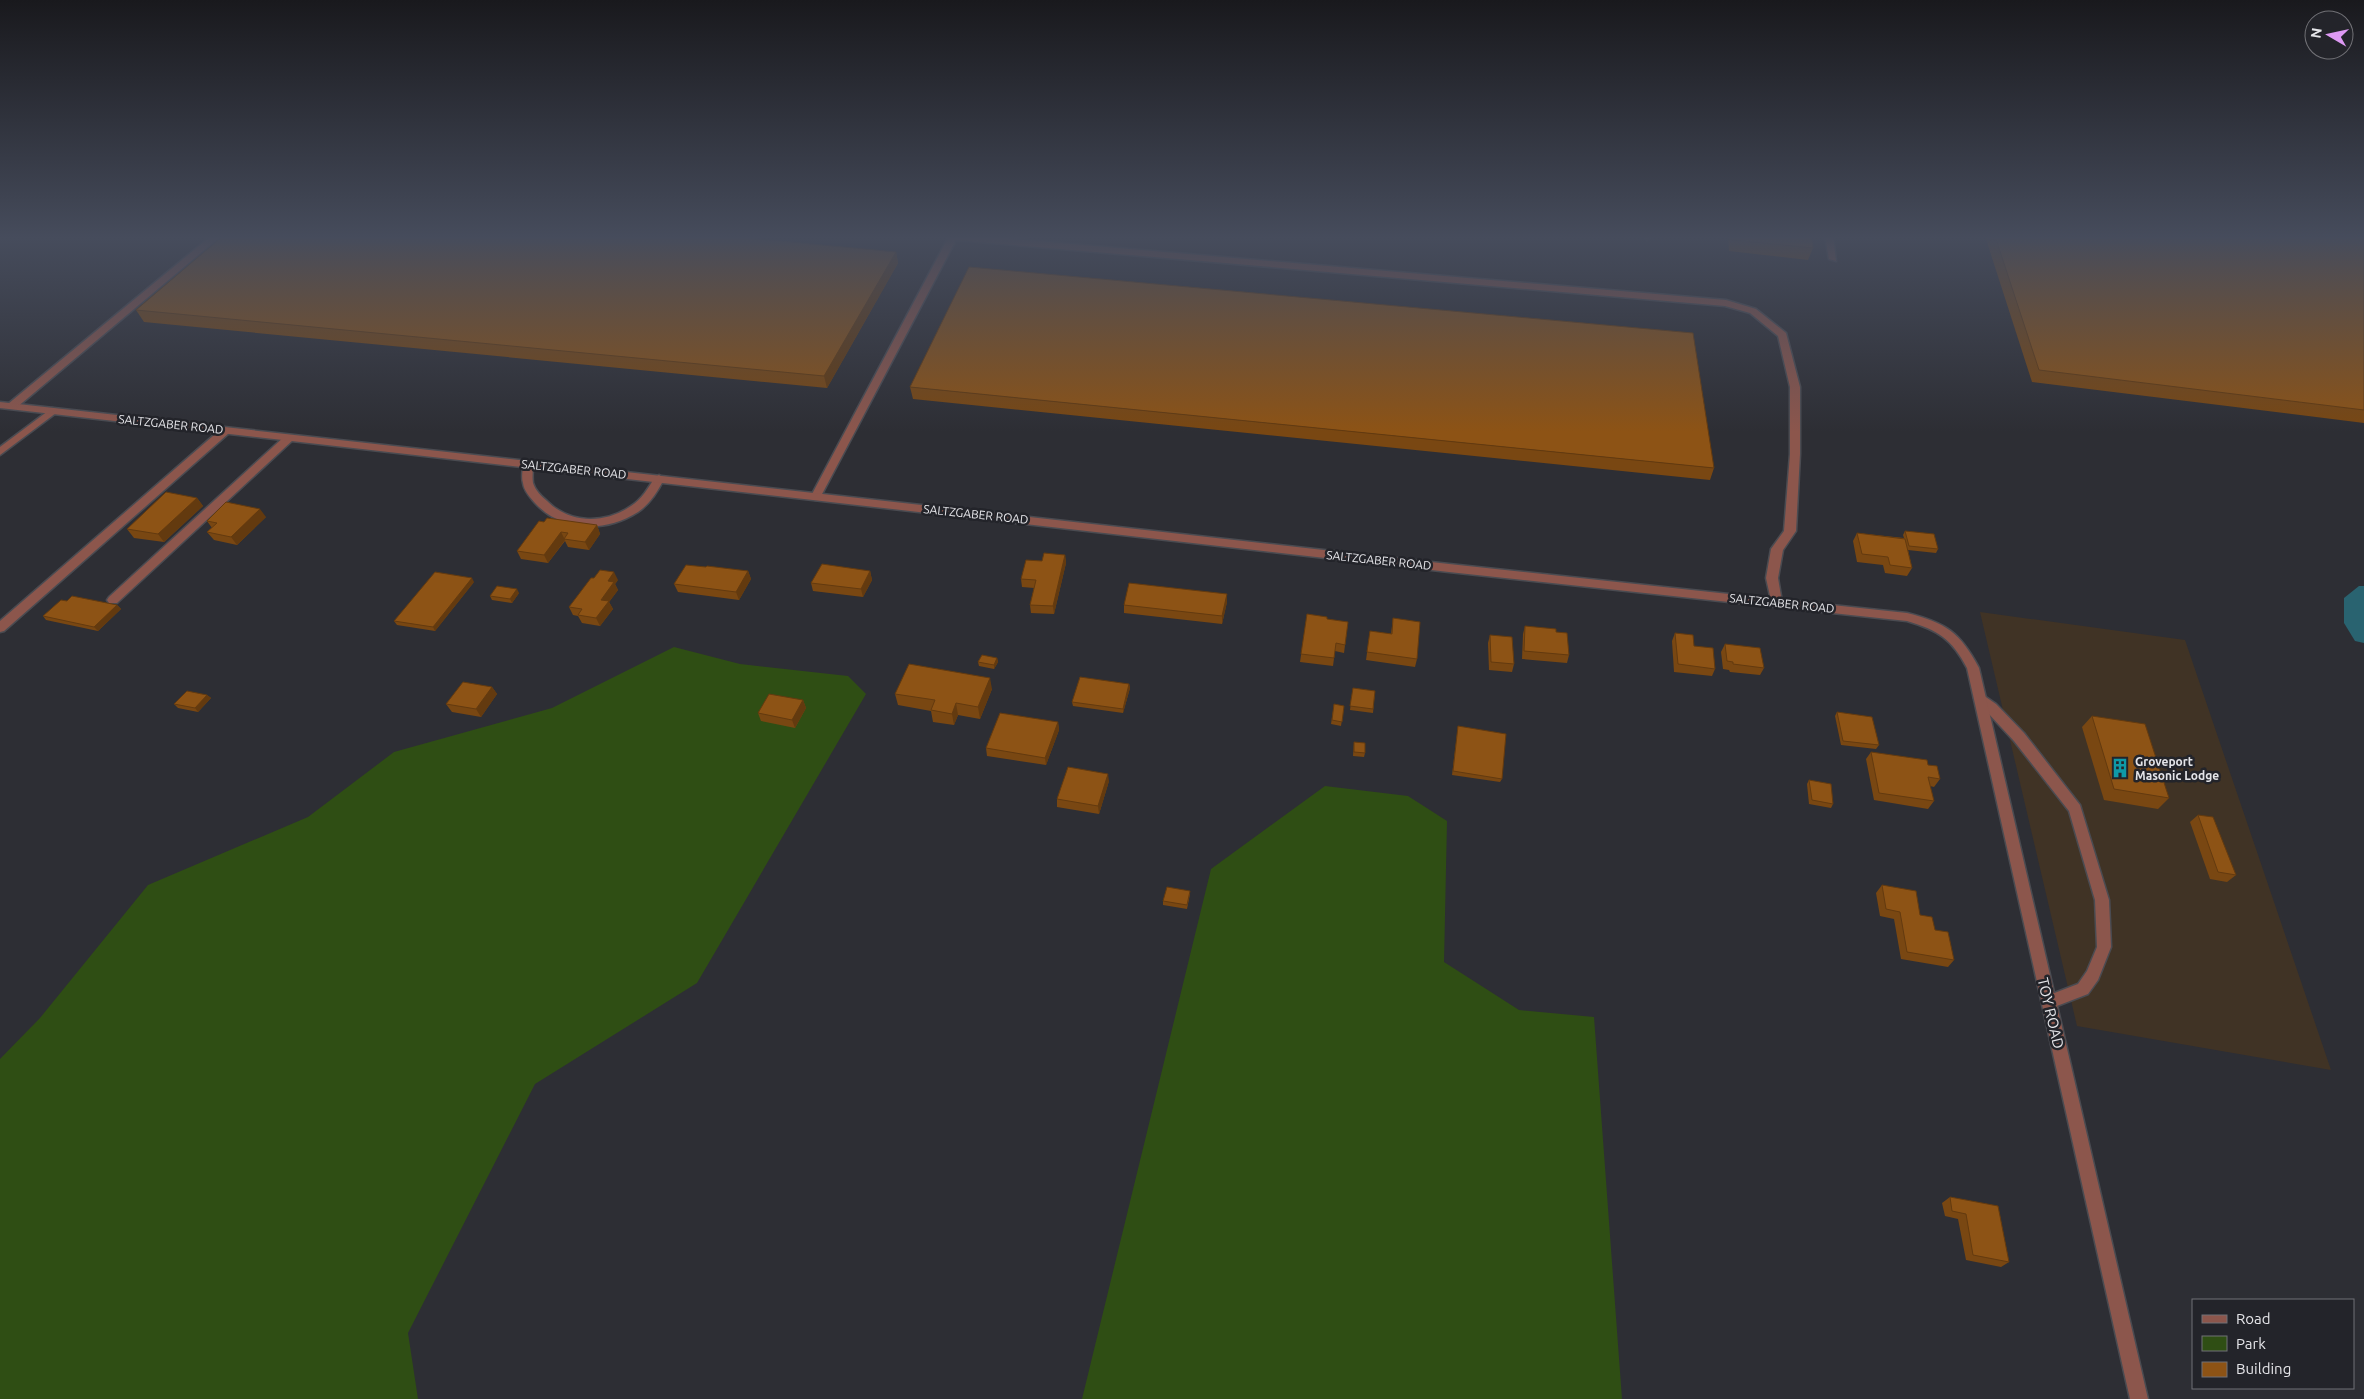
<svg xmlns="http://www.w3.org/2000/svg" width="2364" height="1399" viewBox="0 0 2364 1399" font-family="Ubuntu,sans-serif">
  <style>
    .commercial { fill: #403325 }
    .green { fill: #2f4e14 }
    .water { fill: #296370 }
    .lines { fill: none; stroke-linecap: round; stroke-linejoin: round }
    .lane-casing { stroke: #4a4b51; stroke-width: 3 }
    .street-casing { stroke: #4a4b51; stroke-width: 3 }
    .lane { fill: #8c564c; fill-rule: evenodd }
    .street { fill: #8c564c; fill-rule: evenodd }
    .wall { fill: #794712 }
    .shaded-wall { fill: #633a0f }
    .building { fill: #8d5315; stroke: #633a0f }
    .labels { text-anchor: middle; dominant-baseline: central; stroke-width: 5; stroke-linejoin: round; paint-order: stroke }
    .street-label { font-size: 12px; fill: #e5e5e9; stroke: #23242a }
    .poi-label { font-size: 12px; font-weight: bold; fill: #e5e5e9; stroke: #23242a; text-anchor: start }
    .near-street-label { font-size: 15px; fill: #e5e5e9; stroke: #23242a }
  </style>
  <rect width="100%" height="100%" fill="#2d2e34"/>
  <path class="commercial" d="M1980,612L2185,640L2331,1070L2077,1026Z"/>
  <g class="green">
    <path d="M674,647L740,664L848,676L866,694L697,983L535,1084L408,1333L418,1399H0V1059L40,1018L148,885L308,817L394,752L552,708Z"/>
    <path d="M1325,786L1408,796L1447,821L1444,962L1519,1010L1594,1017L1622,1399H1082L1211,869Z"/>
  </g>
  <path class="water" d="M2359,586H2364V643L2355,641L2344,623V598Z"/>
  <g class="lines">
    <defs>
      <g id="lane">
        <path d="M211,236H221L16,408H8V404Z"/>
        <path d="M949,236H977L1726,300L1756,309L1786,333L1800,387V454L1796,531L1783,550L1778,578L1782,602L1776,606L1772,605L1766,578L1771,549L1784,531L1790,454V387L1778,336L1750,313L1725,306L956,240L821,496L816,500L812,499L811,496Z"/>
        <path d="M1643,236H1651V237L1647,240Z"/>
        <path d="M1825,236H1833L1836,261L1829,259Z"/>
        <path d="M52,408L56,409V413L0,455V447Z"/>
        <path d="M225,428L230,431L229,433L4,631L0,632V621L221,429Z"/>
        <path d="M289,435L294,438L293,440L117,603H109L107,600L109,597L285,436Z"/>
        <path d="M528,461L533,464C533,470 532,477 533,483C535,490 542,497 547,501C570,524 605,524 631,506C642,499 649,487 655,477L659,475L664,479C658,491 650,504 638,512C605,533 562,532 535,503C530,497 524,491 523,483C521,477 523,470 523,464Z"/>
        <path d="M1980,693L1996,704L2024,733L2080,805L2109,900L2111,947L2098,980L2088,994L2049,1009L2044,1007L2042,1002L2044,997L2078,984L2087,971L2097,947L2095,900L2069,811L2014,741L1974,698L1976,695Z"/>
      </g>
      <path id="street" d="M0,402L1449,564L1907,613C1946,623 1960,632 1979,668L2148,1399H2130L1967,668C1952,639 1938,630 1907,621L1449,572L0,408Z"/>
    </defs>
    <use href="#lane" class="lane-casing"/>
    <use href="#street" class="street-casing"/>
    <use href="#lane" class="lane"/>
    <use href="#street" class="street"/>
  </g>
  <g class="wall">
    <path d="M1728,236H1811L1813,248L1808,260L1729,251Z"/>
    <path d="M1985,236H2364V423L2032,382Z"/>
    <path d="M896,252L898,263L827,388L144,322L136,310Z"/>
    <path d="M910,387L1714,468L1710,480L913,399Z"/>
    <path d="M197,498L203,506L164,542L134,538L127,529Z"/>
    <path d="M266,517L237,545L214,540L207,532L212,528L207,521Z"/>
    <path d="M544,522L597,525L600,534L589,550L568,547L565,541L548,563L521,559L517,551Z"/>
    <path d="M1905,531L1938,549L1936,553L1908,550L1912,568L1907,576L1885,573L1883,565L1857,562L1853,541L1857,533L1904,538L1903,535Z"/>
    <path d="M1065,555L1066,563L1054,614L1031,613L1030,605L1034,588L1022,587L1021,579Z"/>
    <path d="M706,567L748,571L751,579L739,600L678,592L674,584Z"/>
    <path d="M870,571L872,580L863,597L813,591L811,583Z"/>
    <path d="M618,580L615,584L618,590L609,602L613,609L600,626L582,623L578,616L573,615L569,607Z"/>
    <path d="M474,582L435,631L397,625L394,621Z"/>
    <path d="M519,593L512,603L492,600L490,596Z"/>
    <path d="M67,601L117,605L121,609L98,631L46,620L43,616Z"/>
    <path d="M1227,602L1222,624L1124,613V605Z"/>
    <path d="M1307,614L1327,619L1348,622L1344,653L1335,651L1333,666L1300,662Z"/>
    <path d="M1393,618L1417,659L1415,667L1366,660L1370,631L1391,634Z"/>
    <path d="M1525,626L1556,632L1569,655L1567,663L1522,659L1523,634Z"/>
    <path d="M1675,633L1715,669L1712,676L1674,672L1672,641Z"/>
    <path d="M1490,635L1514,664L1512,672L1489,670L1488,643Z"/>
    <path d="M1725,644L1764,668L1760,675L1730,672L1729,670L1723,669L1721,652Z"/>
    <path d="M997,658L998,662L994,669L979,666L978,662Z"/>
    <path d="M1129,684L1130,688L1123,713L1073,706L1072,702Z"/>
    <path d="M492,687L497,694L481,717L452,712L446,704Z"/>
    <path d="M1353,688L1375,691L1373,713L1350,710Z"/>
    <path d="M992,689L980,719L958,715L954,725L933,722L931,711L898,705L895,694Z"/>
    <path d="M207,695L211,698L198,712L178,708L174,704Z"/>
    <path d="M803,700L806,708L795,728L761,721L758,713Z"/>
    <path d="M1334,704L1344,706L1341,726L1331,724Z"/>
    <path d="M1837,712L1879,745L1876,749L1841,745L1835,716Z"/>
    <path d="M2092,716L2169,798L2158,809L2104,800L2082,727Z"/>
    <path d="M1058,722L1059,730L1046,765L987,756L986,748Z"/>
    <path d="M1458,726L1502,779L1500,782L1452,775Z"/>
    <path d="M1354,742L1365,753L1364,757L1353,756Z"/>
    <path d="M1871,752L1928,765L1940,779L1934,787L1930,786L1934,801L1928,809L1874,800L1866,759Z"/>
    <path d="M1809,780L1833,804L1831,808L1809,804L1807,784Z"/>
    <path d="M1109,781L1099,814L1057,807V799Z"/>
    <path d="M2198,815L2236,875L2227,882L2210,879L2190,822Z"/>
    <path d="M1882,885L1920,915L1935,930L1954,960L1948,967L1901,959L1894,919L1880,916L1876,893Z"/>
    <path d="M1190,891V894L1187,909L1163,905V901Z"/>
    <path d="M1950,1197L1998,1206L2009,1262L2001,1267L1966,1260L1958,1219L1945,1216L1942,1203Z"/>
  </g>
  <g class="shaded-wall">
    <path d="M896,252L898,263L827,388L824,376Z"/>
    <path d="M197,498L203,506L164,542L158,534Z"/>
    <path d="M260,509L266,517L237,545L231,537Z"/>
    <path d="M597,525L600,534L589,550L585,542Z"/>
    <path d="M561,532L565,540L548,563L544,555Z"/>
    <path d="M1065,555L1066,563L1054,614L1053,606Z"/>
    <path d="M748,571L751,579L739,600L736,592Z"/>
    <path d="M870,571L872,580L863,597L861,589Z"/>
    <path d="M614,572L618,580L615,584L618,590L609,602L613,609L600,626L596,618L608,581Z"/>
    <path d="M472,578L474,582L435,631L433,627Z"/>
    <path d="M517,589L519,593L512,603L510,599Z"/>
    <path d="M1227,594V602L1222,624V616Z"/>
    <path d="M117,605L121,609L98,631L94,627Z"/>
    <path d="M997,658L998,662L994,669V665Z"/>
    <path d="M990,678L992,689L980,719L978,707Z"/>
    <path d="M1129,684L1130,688L1123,713V709Z"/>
    <path d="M492,687L497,694L481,717L476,709Z"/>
    <path d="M207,695L211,698L198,712L195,708Z"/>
    <path d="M803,700L806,708L795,728L792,720Z"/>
    <path d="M956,703L958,715L954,725L952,714Z"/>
    <path d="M1058,722L1059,730L1046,765L1045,758Z"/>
    <path d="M1108,774L1109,781L1099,814L1098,806Z"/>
  </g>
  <g class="building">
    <path d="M223,236H727L896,252L824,376L136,310Z"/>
    <path d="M1733,236H1811L1813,248L1733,240Z"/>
    <path d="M1995,236H2364V410L2039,370Z"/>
    <path d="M969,267L1693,333L1714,468L910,387Z"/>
    <path d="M166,492L197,498L158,534L127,529Z"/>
    <path d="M226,502L260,509L231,537L207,532L217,523L207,521Z"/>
    <path d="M547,518L597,525L585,542L564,539L568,533L561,532L544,555L517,551L539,521L544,522Z"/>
    <path d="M1905,531L1934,534L1938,549L1909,546Z"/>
    <path d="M1857,533L1905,539L1912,568L1890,565L1888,557L1862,554Z"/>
    <path d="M1044,553L1065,555L1053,606L1030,605L1036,580L1021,579L1026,560L1042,561Z"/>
    <path d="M822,564L870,571L861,589L811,583Z"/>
    <path d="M686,565L706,567L707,566L748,571L736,592L674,584Z"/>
    <path d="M600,570L614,572L608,581L614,582L601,600L609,601L596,618L578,615L582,609L569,607L591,578H594Z"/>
    <path d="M435,572L472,578L433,627L394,621Z"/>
    <path d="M1129,583L1227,594L1222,616L1124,605Z"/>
    <path d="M497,586L517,589L510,599L490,596Z"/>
    <path d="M72,596L117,605L94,627L43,616L61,600L67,601Z"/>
    <path d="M1307,614L1327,617V619L1348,622L1345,645L1336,643L1334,658L1301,654Z"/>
    <path d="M1393,618L1420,622L1417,659L1367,652L1370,631L1392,634Z"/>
    <path d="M1525,626L1556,629V632L1567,633L1569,655L1524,651Z"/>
    <path d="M1675,633L1693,635L1694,646L1713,648L1715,669L1678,664Z"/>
    <path d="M1490,635L1512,637L1514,664L1491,662Z"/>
    <path d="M1725,644L1760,648L1764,668L1733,664V662L1727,661Z"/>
    <path d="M982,655L997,658L994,665L978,662Z"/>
    <path d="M909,664L990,678L978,707L956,703L952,714L931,710L935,700L895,694Z"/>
    <path d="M1080,677L1129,684L1123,709L1072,702Z"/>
    <path d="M463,682L492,687L476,709L446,704Z"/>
    <path d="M1353,688L1375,691L1373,709L1350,706Z"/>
    <path d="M187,691L207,695L195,708L174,704Z"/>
    <path d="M769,694L803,700L792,720L758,713Z"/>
    <path d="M1334,704L1344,706L1342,722L1332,720Z"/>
    <path d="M1837,712L1872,717L1879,745L1843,741Z"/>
    <path d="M1000,713L1058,722L1045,758L986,748Z"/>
    <path d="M2092,716L2145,724L2169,798L2114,789Z"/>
    <path d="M1458,726L1506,734L1502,779L1453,771Z"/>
    <path d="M1354,742L1365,743V753L1354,752Z"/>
    <path d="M1871,752L1927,760L1928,765L1937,766L1940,779L1928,777L1934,801L1879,793Z"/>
    <path d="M1068,767L1108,774L1098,806L1057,799Z"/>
    <path d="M1809,780L1831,784L1833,804L1812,800Z"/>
    <path d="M2198,815L2213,817L2236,875L2218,872Z"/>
    <path d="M1882,885L1916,891L1920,915L1932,917L1935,930L1948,932L1954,960L1907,952L1900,912L1886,909Z"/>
    <path d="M1167,887L1190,891L1187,905L1163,901Z"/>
    <path d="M1950,1197L1998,1206L2009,1262L1973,1255L1966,1214L1952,1211Z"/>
  </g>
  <linearGradient id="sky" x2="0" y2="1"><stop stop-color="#19191d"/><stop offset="0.55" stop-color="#464c5c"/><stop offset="1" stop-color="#464c5c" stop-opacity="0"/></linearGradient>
  <rect width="2364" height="432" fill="url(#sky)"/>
  <defs>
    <symbol id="building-bare" viewBox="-9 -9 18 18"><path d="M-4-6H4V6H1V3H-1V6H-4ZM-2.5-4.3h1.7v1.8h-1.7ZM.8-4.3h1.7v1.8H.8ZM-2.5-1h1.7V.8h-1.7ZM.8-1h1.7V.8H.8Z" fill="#0f9aa8" stroke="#23242a" stroke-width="2.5" paint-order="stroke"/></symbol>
  </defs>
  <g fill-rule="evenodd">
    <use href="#building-bare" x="2106" y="754" width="28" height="28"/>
  </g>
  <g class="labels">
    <g class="street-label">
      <text transform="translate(171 424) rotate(6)">SALTZGABER ROAD</text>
      <text transform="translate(574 469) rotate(6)">SALTZGABER ROAD</text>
      <text transform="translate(976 514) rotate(6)">SALTZGABER ROAD</text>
      <text transform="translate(1379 560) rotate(6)">SALTZGABER ROAD</text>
      <text transform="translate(1782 603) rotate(6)">SALTZGABER ROAD</text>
    </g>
    <g class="poi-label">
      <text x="2135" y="761">Groveport<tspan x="2135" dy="14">Masonic Lodge</tspan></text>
    </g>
    <g class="near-street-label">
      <text transform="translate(2051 1013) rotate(77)">TOY ROAD</text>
    </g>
  </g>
  <rect x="2192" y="1299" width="162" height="90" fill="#23242a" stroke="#717176"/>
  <rect x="2202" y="1315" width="25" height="8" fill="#8c564c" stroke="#717176"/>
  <text x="2236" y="1324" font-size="15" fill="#e5e5e9">Road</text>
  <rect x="2202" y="1336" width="25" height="15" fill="#2f4e14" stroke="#717176"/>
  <text x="2236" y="1349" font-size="15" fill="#e5e5e9">Park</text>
  <rect x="2202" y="1362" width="25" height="15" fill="#8d5315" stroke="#717176"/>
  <text x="2236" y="1374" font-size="15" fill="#e5e5e9">Building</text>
  <g transform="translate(2329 35) rotate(279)"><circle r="24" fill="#23242a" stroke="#717176"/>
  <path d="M0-4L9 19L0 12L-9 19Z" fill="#dd99f3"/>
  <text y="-8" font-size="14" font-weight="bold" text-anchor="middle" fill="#e5e5e9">N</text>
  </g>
</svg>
